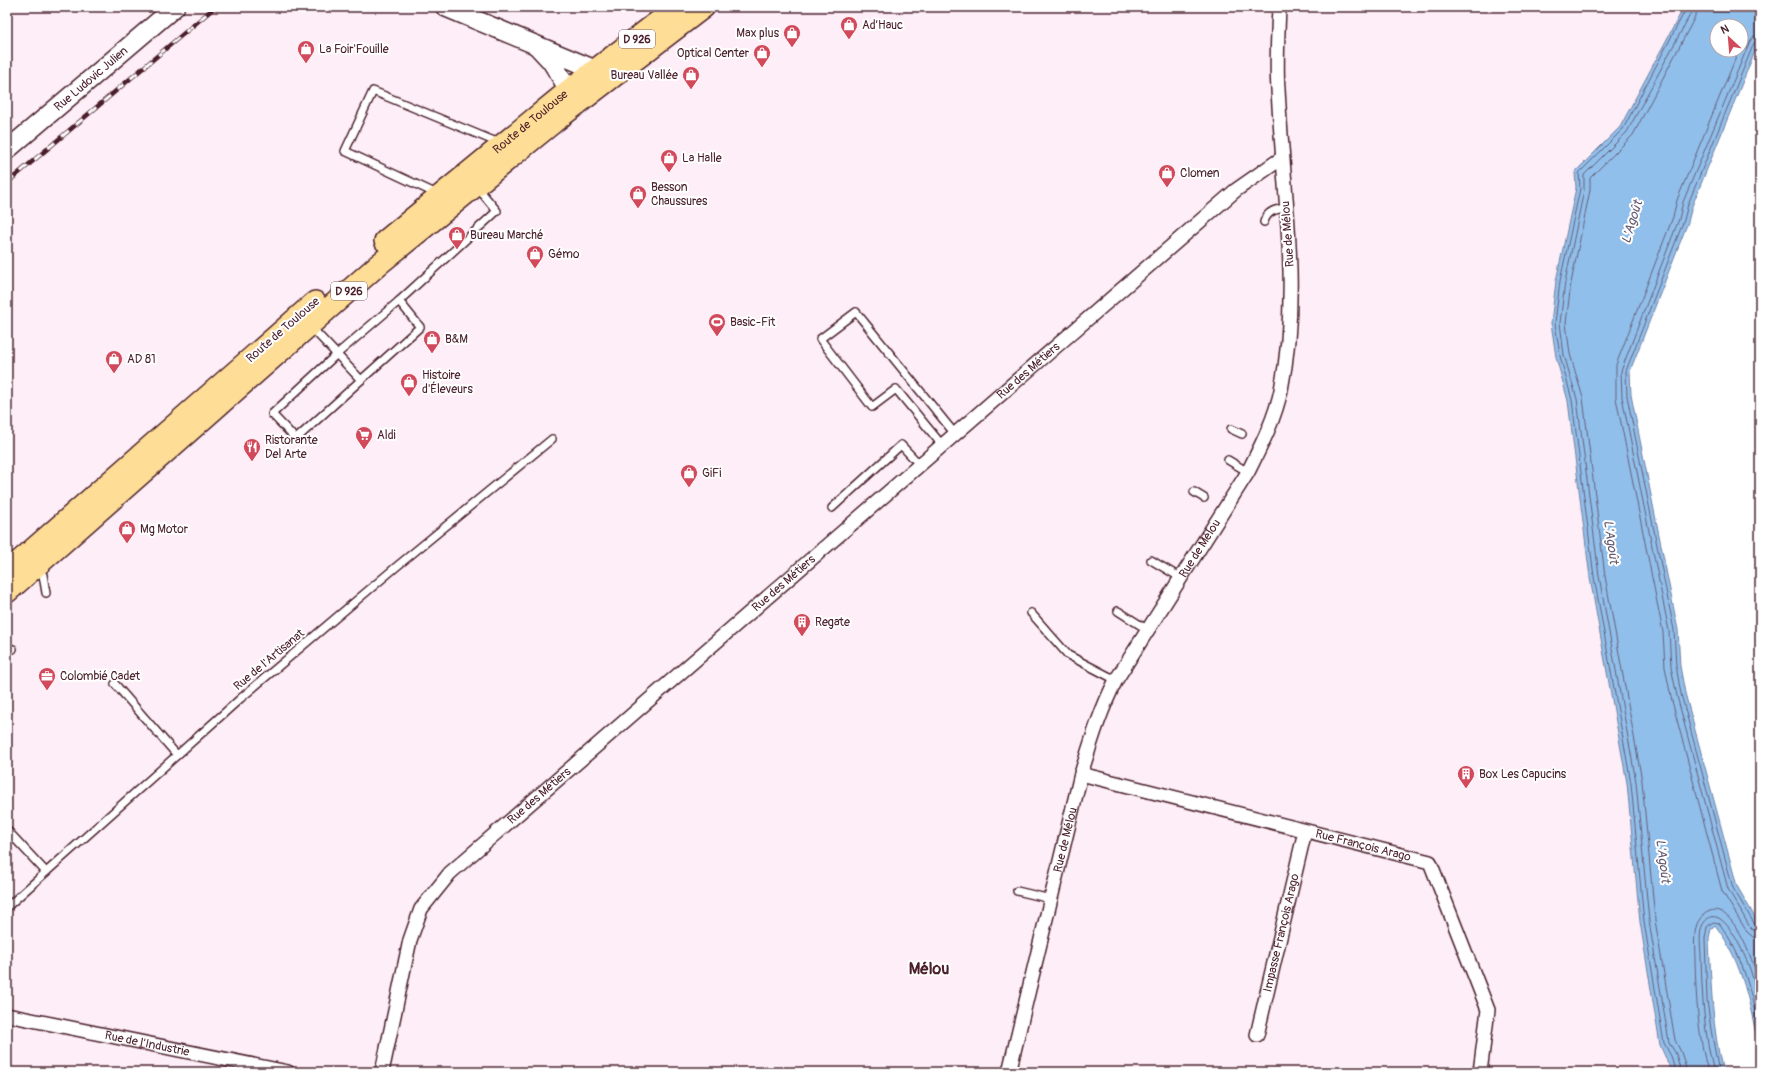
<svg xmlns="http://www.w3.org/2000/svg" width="1767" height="1079" viewBox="0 0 1767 1079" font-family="Pangolin,sans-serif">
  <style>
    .built { fill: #fdeef7 }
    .water { fill: #90bfeb; stroke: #747f9e; fill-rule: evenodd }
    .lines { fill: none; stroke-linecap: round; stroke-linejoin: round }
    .shore { stroke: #665f78; stroke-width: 1 }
    .lane-casing { stroke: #4a1f2b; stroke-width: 10 }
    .street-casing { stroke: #4a1f2b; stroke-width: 16 }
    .secondary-casing { stroke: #4a1f2b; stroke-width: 21 }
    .primary-casing { stroke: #4a1f2b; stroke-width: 24 }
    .lane { stroke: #fff; stroke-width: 7 }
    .street { stroke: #fff; stroke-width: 13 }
    .secondary { stroke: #fff; stroke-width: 18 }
    .primary { stroke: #fede96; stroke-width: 21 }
    .rail-casing { stroke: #4a1f2b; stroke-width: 4.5 }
    .rail { stroke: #fff; stroke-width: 3; stroke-dasharray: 9; stroke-linecap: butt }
    .labels { text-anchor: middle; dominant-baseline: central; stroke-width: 4; stroke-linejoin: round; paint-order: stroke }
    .shield { fill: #fff; stroke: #80626b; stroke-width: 1 }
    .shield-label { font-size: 11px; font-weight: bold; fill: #4a1f2b }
    .poi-label { font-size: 12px; fill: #4a1f2b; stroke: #fff; text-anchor: start }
    .street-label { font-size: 12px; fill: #4a1f2b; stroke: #fff }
    .water-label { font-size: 13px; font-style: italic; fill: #62576e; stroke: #fff }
    .district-label { font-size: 16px; font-weight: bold; fill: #4a1f2b; stroke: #fff }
  </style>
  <rect width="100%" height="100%" fill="#fff"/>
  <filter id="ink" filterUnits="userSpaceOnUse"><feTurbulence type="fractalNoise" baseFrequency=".025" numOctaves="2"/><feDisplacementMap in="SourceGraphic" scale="8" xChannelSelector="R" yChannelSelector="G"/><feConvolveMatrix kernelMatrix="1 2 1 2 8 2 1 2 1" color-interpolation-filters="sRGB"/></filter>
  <g filter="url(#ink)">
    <path class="built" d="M7,7H1684L1620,127L1575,172L1576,188L1556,281V357L1568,401L1590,578L1627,783L1640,922L1660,1045L1672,1072H7Z"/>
    <path class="water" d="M1684,7H1760V39L1692,206L1688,222L1630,371L1631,395L1678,630L1680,666L1685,693L1737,886L1760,926V1053C1750,1008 1744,963 1715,925L1711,929L1709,938C1711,984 1712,1028 1723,1072H1672L1660,1045L1640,922L1627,783L1590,578L1568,401L1556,357L1551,323L1556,281L1576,188L1575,172L1620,127ZM1717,26H1741V50H1717Z"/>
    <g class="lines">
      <g class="shore">
        <path d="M1760,35L1754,36L1750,41L1683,202L1679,219L1621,371L1622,397L1669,631L1671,667L1677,696L1728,889L1751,929L1760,932"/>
        <path d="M1760,40L1754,43L1688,204L1684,220L1626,371L1627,396L1674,630L1676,666L1681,694L1733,888L1755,925L1760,927"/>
        <path d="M1739,50L1677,200L1673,217L1616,365V398L1663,632L1665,667L1671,697L1722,891L1747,932L1753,937L1760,938"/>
        <path d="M1676,1072L1671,1056L1664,1043L1644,922L1631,783L1594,577L1572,400L1560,356L1555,323L1560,281L1580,189L1579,173L1623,129L1687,7"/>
        <path d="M1681,1072L1676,1054L1669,1042L1649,921L1636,782L1599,576L1577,399L1564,355L1560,323L1565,282L1584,190V175L1627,132L1691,13L1692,7"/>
        <path d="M1687,1072L1681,1052L1675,1040L1655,920L1642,781L1605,576L1583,398L1570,354L1566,323L1571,283L1590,190V178L1633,135L1696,15L1698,7"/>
        <path d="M1708,1072C1698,1035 1696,998 1695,960C1695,949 1693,935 1697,924C1699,919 1704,913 1710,911C1734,902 1756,969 1760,986"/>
        <path d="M1714,1072C1704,1034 1702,996 1701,957C1701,948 1698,933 1703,924C1721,896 1745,956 1750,969C1755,982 1757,999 1760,1013"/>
        <path d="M1719,1072L1711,1030L1707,1000L1705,938L1707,927L1713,922L1719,923C1745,958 1751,994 1760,1036"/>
      </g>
      <defs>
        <g id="lane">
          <path d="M437,194L345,151L373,91L499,143"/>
          <path d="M1264,222C1267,211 1276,209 1286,208"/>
          <path d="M310,326L361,380L296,439L272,414L337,354L399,301"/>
          <path d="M361,380L420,327L399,301L497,211L477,187"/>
          <path d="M1231,429L1242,434"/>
          <path d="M942,445L896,389L872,407L820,339L856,312L955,434"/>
          <path d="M1228,460L1248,472"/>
          <path d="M1194,492L1204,498"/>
          <path d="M832,508L901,445L920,465"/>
          <path d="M1151,560L1181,578"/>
          <path d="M37,567L43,575L46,593"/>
          <path d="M1118,611L1148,630"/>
          <path d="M1031,613L1068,655L1116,680"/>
          <path d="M7,648L13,649"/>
          <path d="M115,684L177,755"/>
          <path d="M7,830L46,872"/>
          <path d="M1017,891L1051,899"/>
          <path d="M7,907L241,698L396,567L552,439"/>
        </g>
        <g id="street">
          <path id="s1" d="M1081,774L1430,862L1488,1010L1480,1072"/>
          <path id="s2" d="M7,1015L288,1072"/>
          <path id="s3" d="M1257,1035L1305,831"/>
          <path id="s4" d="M382,1072L410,940L421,909L450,873L1236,190L1282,158"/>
          <path id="s5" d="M1009,1072L1081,774C1091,742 1100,711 1116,680L1248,472C1261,446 1275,419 1281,390C1301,290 1283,190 1278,89C1276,62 1278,34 1279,7"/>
        </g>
        <g id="secondary">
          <path d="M445,7L596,70"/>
          <path d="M537,46L551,61L569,90"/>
          <path id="s6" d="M7,150L175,7"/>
        </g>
        <g id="primary">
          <path id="s7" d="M385,241L569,90L677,7"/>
          <path d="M7,572L315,302"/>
          <path d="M7,592L378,265L554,122L704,7"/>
        </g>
      </defs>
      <use href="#lane" class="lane-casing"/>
      <use href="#street" class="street-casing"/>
      <use href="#secondary" class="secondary-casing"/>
      <use href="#primary" class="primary-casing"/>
      <use href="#lane" class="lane"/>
      <use href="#street" class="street"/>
      <use href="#secondary" class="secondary"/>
      <use href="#primary" class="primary"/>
      <defs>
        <path id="rail" d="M7,183L215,7"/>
      </defs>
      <use href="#rail" class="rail-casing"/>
      <use href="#rail" class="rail"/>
    </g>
  </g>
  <defs>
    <symbol id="shop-pin" viewBox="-11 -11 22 30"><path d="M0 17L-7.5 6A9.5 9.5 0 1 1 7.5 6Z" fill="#d1495b" stroke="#fff"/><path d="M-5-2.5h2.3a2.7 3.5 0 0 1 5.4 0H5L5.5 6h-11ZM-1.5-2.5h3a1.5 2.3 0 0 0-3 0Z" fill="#fff"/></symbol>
    <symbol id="stadium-pin" viewBox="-11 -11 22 30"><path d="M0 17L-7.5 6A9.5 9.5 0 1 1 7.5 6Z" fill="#d1495b" stroke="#fff"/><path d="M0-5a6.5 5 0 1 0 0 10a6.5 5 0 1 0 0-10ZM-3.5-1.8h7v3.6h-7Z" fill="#fff"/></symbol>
    <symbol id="supermarket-pin" viewBox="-11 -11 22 30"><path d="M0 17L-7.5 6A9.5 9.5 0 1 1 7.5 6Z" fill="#d1495b" stroke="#fff"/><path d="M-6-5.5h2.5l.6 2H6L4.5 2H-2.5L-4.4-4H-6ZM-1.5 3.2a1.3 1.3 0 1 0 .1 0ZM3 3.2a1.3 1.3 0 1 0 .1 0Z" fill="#fff"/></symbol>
    <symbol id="restaurant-pin" viewBox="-11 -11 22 30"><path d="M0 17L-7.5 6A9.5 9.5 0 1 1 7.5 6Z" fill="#d1495b" stroke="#fff"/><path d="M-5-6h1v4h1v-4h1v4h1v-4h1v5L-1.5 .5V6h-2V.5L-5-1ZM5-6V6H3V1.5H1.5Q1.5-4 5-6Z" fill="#fff"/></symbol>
    <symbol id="building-pin" viewBox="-11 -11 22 30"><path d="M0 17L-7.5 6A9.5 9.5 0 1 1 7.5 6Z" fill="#d1495b" stroke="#fff"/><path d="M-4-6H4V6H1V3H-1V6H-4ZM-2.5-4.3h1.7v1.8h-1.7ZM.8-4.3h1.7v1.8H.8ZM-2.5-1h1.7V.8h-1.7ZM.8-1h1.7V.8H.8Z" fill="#fff"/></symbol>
    <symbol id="office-pin" viewBox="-11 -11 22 30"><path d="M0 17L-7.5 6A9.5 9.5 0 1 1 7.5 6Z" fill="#d1495b" stroke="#fff"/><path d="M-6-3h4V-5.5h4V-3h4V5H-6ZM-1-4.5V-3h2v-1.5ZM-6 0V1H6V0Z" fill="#fff"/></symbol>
  </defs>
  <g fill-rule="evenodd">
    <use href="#shop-pin" x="839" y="15" width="20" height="27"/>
    <use href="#shop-pin" x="782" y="23" width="20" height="27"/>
    <use href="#shop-pin" x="296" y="39" width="20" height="27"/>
    <use href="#shop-pin" x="752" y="43" width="20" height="27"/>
    <use href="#shop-pin" x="681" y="65" width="20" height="27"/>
    <use href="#shop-pin" x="659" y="148" width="20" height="27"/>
    <use href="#shop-pin" x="1157" y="163" width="20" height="27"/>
    <use href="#shop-pin" x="628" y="184" width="20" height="27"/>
    <use href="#shop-pin" x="447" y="225" width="20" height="27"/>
    <use href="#shop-pin" x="525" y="244" width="20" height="27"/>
    <use href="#stadium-pin" x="707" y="312" width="20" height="27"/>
    <use href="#shop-pin" x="422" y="329" width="20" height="27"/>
    <use href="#shop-pin" x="104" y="349" width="20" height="27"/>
    <use href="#shop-pin" x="399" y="372" width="20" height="27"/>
    <use href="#supermarket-pin" x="354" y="425" width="20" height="27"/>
    <use href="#restaurant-pin" x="242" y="437" width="20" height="27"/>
    <use href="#shop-pin" x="679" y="463" width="20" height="27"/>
    <use href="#shop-pin" x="117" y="519" width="20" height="27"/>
    <use href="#building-pin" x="792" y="612" width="20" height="27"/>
    <use href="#office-pin" x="37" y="666" width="20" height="27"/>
    <use href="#building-pin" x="1456" y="764" width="20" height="27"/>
  </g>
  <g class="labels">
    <g class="shield">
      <rect x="619" y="30" width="36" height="18" rx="3"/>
      <rect x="331" y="282" width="36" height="18" rx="3"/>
    </g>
    <g class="shield-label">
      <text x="637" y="39">D 926</text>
      <text x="349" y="291">D 926</text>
    </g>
    <g class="poi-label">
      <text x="862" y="25">Ad’Hauc</text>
      <text x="779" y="33" text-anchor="end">Max plus</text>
      <text x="319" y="49">La Foir'Fouille</text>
      <text x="749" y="53" text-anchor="end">Optical Center</text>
      <text x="678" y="75" text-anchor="end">Bureau Vallée</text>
      <text x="682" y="158">La Halle</text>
      <text x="1180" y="173">Clomen</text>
      <text x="651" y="187">Besson<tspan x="651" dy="14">Chaussures</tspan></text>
      <text x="470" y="235">Bureau Marché</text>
      <text x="548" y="254">Gémo</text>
      <text x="730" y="322">Basic-Fit</text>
      <text x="445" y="339">B&amp;M</text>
      <text x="127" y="359">AD 81</text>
      <text x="422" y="375">Histoire<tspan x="422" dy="14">d'Éleveurs</tspan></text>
      <text x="377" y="435">Aldi</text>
      <text x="265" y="440">Ristorante<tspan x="265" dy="14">Del Arte</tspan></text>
      <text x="702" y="473">GiFi</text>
      <text x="140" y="529">Mg Motor</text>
      <text x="815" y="622">Regate</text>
      <text x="60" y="676">Colombié Cadet</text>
      <text x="1479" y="774">Box Les Capucins</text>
    </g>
    <g class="street-label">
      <text stroke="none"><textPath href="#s6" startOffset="110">Rue Ludovic Julien</textPath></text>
      <text stroke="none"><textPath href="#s7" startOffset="188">Route de Toulouse</textPath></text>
      <text transform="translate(1288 234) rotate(-94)">Rue de Mélou</text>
      <text transform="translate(283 330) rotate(-41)">Route de Toulouse</text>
      <text stroke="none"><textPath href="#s4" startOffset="980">Rue des Métiers</textPath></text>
      <text stroke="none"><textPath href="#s5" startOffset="563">Rue de Mélou</textPath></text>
      <text stroke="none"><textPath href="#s4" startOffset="656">Rue des Métiers</textPath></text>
      <text transform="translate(269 660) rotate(-40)">Rue de l'Artisanat</text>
      <text stroke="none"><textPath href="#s4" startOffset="332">Rue des Métiers</textPath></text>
      <text stroke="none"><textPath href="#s5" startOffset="239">Rue de Mélou</textPath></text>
      <text stroke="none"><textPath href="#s1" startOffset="291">Rue François Arago</textPath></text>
      <text stroke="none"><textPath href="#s3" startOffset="105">Impasse François Arago</textPath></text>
      <text stroke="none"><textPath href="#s2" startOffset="143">Rue de l'Industrie</textPath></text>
    </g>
    <g class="water-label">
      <text transform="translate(1632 222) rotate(-73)">L'Agoût</text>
      <text transform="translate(1611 542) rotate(82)">L'Agoût</text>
      <text transform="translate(1663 861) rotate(83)">L'Agoût</text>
    </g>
    <g class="district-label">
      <text x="929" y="969">Mélou</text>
    </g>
  </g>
  <rect width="1767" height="1079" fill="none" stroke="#fff" stroke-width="24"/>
  <rect x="12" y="12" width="1743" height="1055" fill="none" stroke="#4a1f2b" stroke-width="1.5" filter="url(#ink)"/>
  <g transform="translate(1729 38) rotate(334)"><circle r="19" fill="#ffffff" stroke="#b7a5aa"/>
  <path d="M0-3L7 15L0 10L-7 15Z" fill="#d1495b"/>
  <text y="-6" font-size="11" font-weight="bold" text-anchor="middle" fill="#4a1f2b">N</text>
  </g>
</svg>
